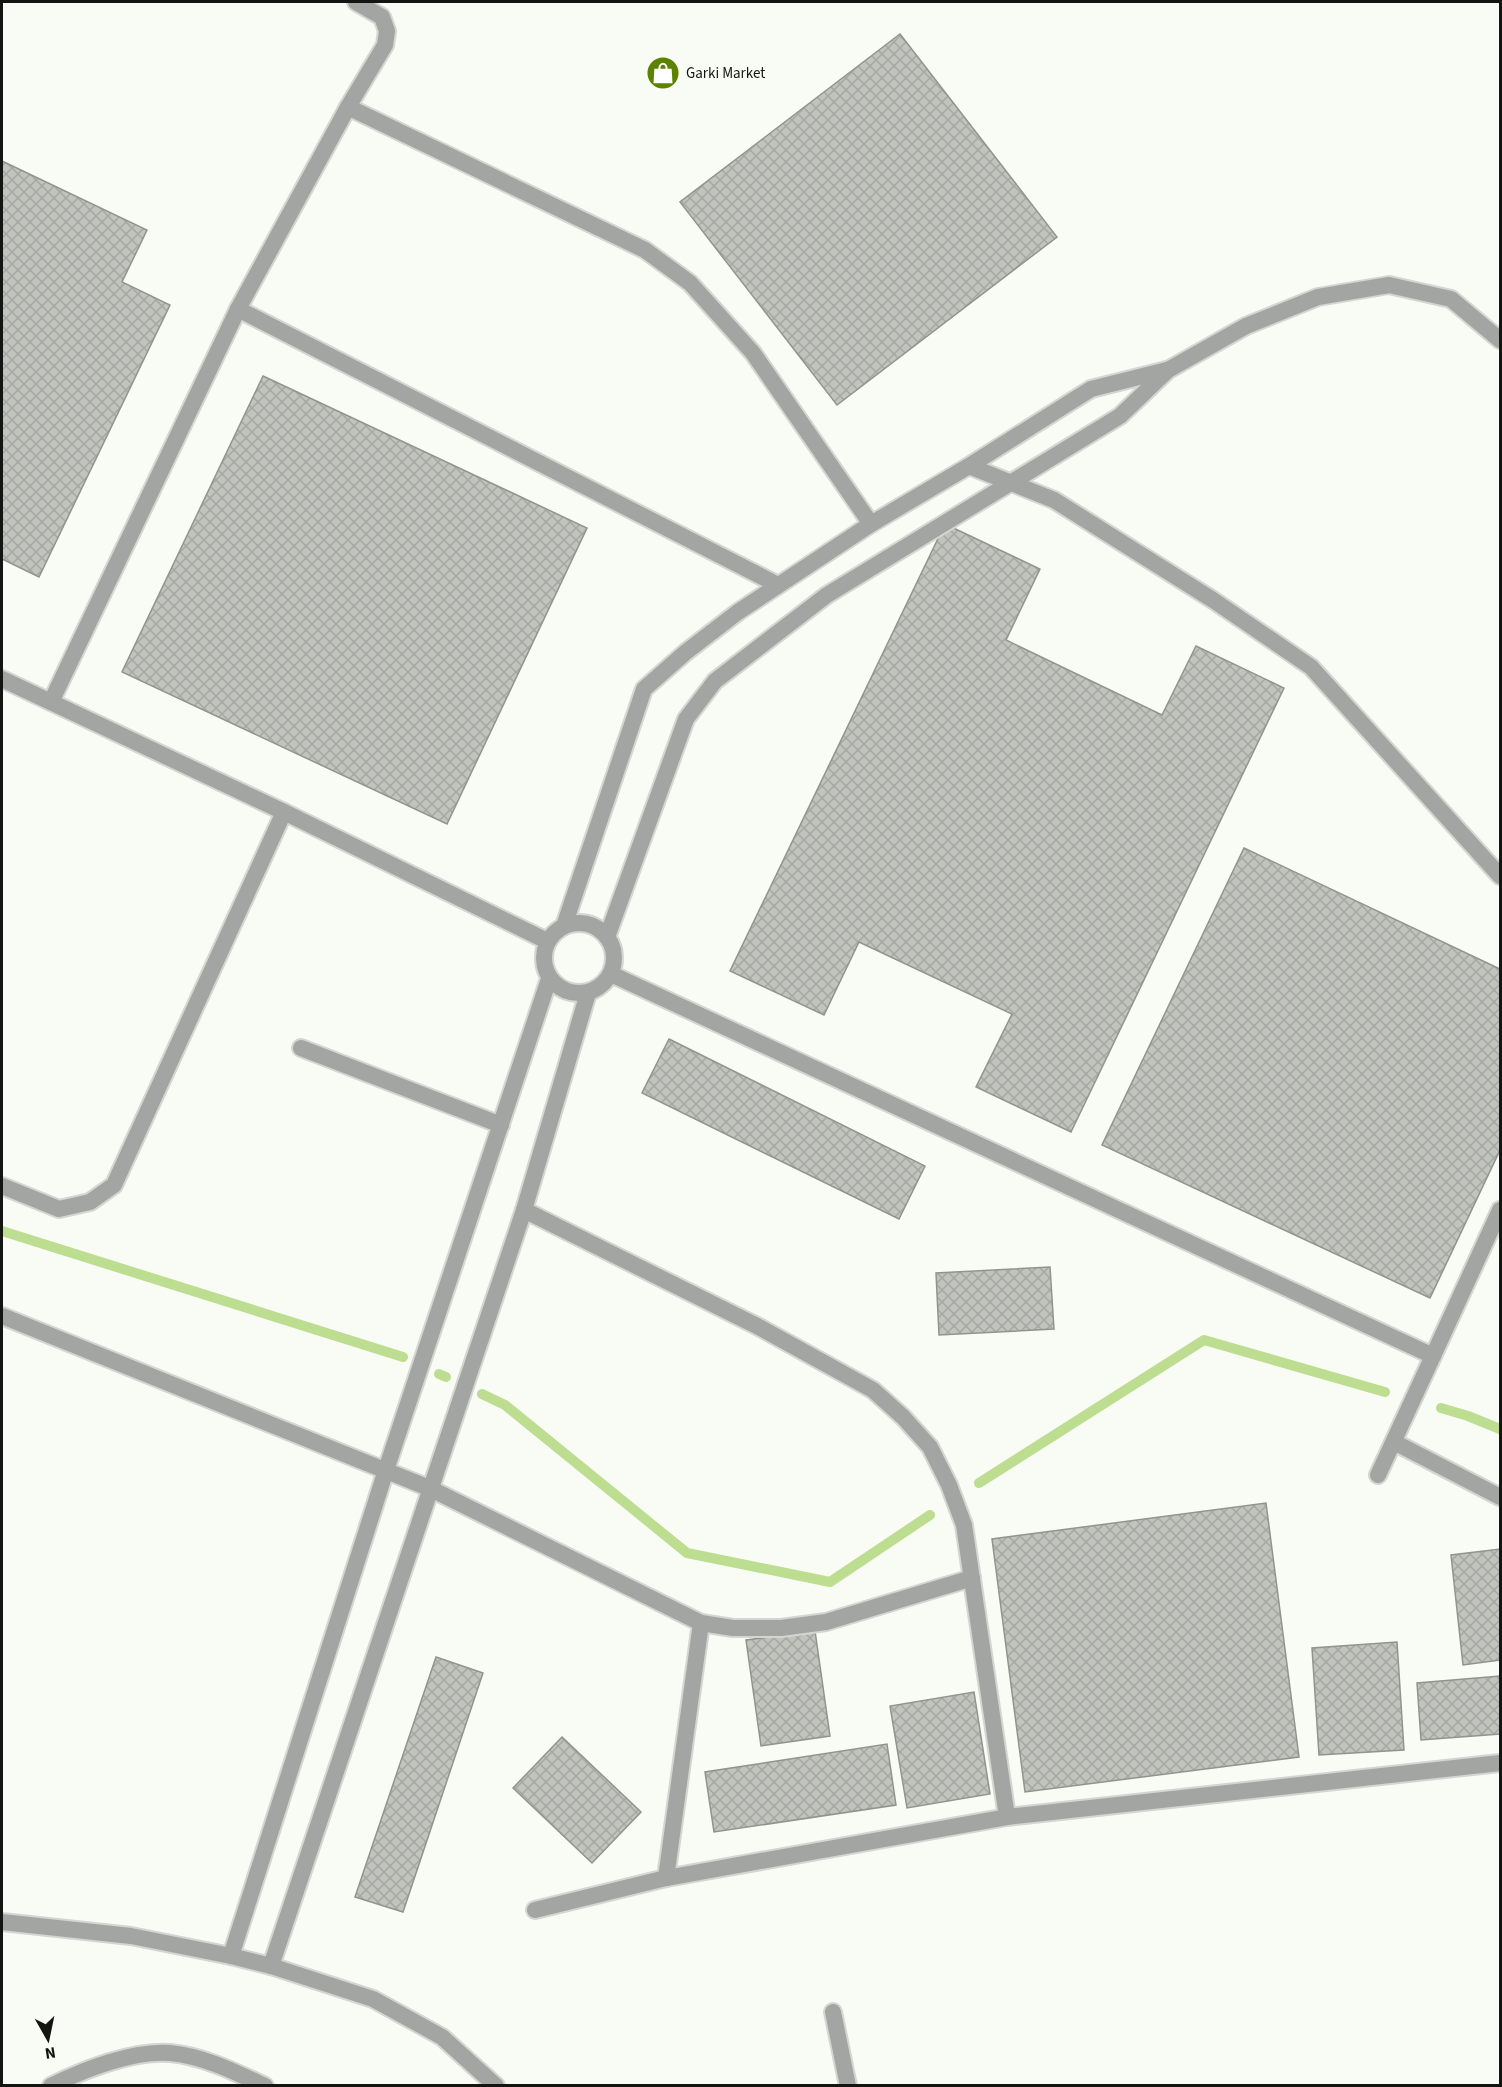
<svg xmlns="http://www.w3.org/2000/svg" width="1502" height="2087" viewBox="0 0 1502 2087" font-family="'Source Sans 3',sans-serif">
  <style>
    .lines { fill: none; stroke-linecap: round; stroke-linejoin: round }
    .stream { stroke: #bdde91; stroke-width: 10 }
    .building { fill: url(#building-cross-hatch); stroke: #90948d; stroke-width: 1.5 }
    .service-casing { stroke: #d4d7d1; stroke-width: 20 }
    .minor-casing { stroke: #d4d7d1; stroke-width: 20 }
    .service { stroke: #a3a5a2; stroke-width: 16 }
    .minor { stroke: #a3a5a2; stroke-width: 16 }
    .labels { text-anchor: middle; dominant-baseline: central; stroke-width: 5; stroke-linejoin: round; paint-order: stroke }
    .poi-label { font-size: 15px; fill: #141513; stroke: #f9fcf5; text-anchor: start }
  </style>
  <defs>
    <pattern id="building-cross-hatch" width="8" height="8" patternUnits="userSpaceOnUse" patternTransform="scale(1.5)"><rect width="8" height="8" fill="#c0c4bd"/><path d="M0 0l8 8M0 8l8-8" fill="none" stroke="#a4a8a2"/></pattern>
  </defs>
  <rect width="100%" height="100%" fill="#f9fcf5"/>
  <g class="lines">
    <g class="stream">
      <path d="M2,1231L403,1357"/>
      <path d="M439,1374L446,1377"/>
      <path d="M482,1394L505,1405L687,1553L830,1582L930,1515"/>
      <path d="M1441,1408L1468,1416L1500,1429"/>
      <path d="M979,1483L1204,1340L1385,1392"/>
    </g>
  </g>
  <g class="building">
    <path d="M900,34L1057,237L837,405L680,202Z"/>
    <path d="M2,161L147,230L122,282L170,305L39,577L2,559Z"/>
    <path d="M263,376L587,528L447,824L122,672Z"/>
    <path d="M945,524L1040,569L1006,640L1162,715L1196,646L1284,688L1071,1132L976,1087L1012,1014L859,942L824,1015L730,971Z"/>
    <path d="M1244,848L1500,969V1150L1430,1298L1102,1145Z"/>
    <path d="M669,1039L925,1166L899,1219L642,1093Z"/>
    <path d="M1050,1267L1054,1329L939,1335L936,1273Z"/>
    <path d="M1266,1503L1299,1757L1025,1792L992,1539Z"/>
    <path d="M1500,1549V1660L1463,1665L1451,1555Z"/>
    <path d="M815,1631L830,1736L761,1746L746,1640Z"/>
    <path d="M1397,1642L1404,1750L1319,1755L1312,1648Z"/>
    <path d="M436,1657L483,1673L403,1912L355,1897Z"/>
    <path d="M1500,1676V1734L1421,1740L1417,1683Z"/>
    <path d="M974,1692L990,1794L907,1808L890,1706Z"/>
    <path d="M562,1737L641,1812L592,1863L513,1788Z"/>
    <path d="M887,1744L896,1805L714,1832L705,1772Z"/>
  </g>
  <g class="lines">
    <defs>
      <g id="service">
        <path d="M348,107L385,45L387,31L382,17L356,2"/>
        <path d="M238,309L778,585"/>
        <path d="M2,679L284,812L547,941"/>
        <path d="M51,702L238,309L348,107L645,250L690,283L753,353L871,524"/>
        <path d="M611,974L1433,1356L1378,1475"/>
        <path d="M301,1048L501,1125"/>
        <path d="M2,1186L59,1209L90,1202L114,1185L284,812"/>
        <path d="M524,1210L757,1326L873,1390L903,1417L930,1447L949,1485L964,1525L1007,1817L1500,1763"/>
        <path d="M1433,1356L1500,1210"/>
        <path d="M1394,1442L1500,1497"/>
        <path d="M429,1488L701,1623L666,1878"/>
        <path d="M701,1623L733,1628H781L826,1622L972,1578"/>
        <path d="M535,1910L666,1878L1007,1817"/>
        <path d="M833,2012L848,2086"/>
        <path d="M51,2086C83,2070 133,2050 170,2053C203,2056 235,2072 265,2086"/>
      </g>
      <g id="minor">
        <path d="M969,466L1054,500L1213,600L1311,667L1500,876"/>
        <circle cx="579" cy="958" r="35"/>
        <path d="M564,926L644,689L686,652L738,612L871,524L969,466L1091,389L1167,370"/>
        <path d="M607,937L686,719L715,681L827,595L1120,416L1168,370L1246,326L1318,297L1389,285L1451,299L1500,340"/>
        <path d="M2,1316L429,1488"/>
        <path d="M2,1922L131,1936L231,1956L271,1966L373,1999L442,2037L496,2086"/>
        <path d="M231,1956L386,1470L549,979"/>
        <path d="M271,1966L524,1210L588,993"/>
      </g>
    </defs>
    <use href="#service" class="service-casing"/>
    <use href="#minor" class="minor-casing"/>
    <use href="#service" class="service"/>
    <use href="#minor" class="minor"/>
  </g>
  <defs>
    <symbol id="shop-disc" viewBox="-11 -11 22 22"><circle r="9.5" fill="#5c8200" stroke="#f9fcf5"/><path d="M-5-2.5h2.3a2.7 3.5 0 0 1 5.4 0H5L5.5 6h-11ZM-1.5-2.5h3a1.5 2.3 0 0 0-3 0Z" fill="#fff"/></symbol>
  </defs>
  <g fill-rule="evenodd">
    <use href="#shop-disc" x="644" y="54" width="38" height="38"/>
  </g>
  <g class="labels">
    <g class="poi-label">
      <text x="686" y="73">Garki Market</text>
    </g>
  </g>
  <rect width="1502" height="2087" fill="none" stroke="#141513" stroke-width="6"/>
  <g transform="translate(48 2039) rotate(171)" stroke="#f9fcf5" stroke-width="4.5" paint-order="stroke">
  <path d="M0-4.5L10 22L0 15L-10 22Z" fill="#141513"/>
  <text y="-9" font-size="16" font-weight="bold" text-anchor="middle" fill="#141513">N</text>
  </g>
</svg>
